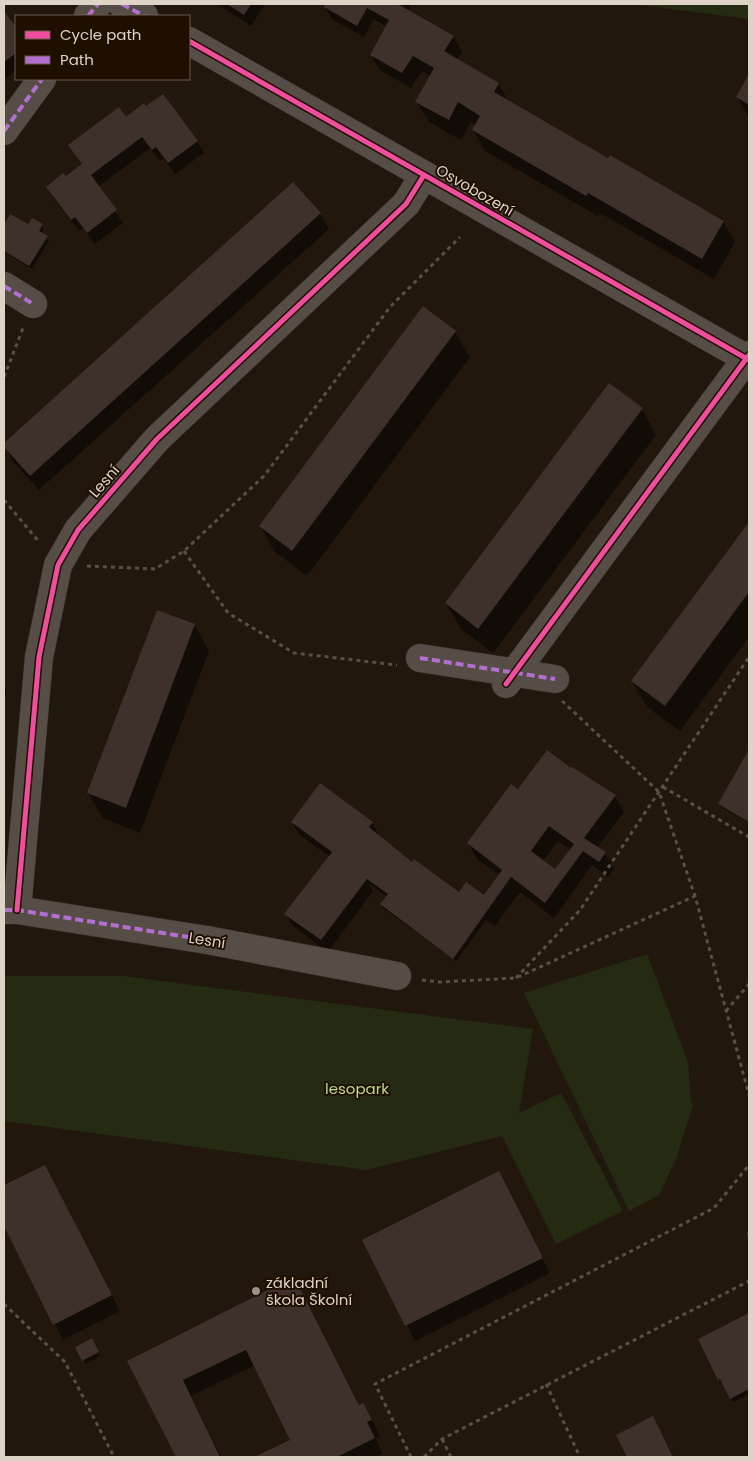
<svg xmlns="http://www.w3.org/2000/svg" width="753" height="1461" viewBox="0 0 753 1461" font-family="Poppins,sans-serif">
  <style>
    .green { fill: #242b12 }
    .shadow { fill: #0007; fill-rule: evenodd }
    .building { fill: #3e302a; fill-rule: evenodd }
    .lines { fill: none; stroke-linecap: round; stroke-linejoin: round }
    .minor-casing { stroke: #39312b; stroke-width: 29 }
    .path { stroke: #575049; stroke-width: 3; stroke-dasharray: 4 4; stroke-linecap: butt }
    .minor { stroke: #554d46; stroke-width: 28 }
    .quiet { stroke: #b36fd0; stroke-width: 4; stroke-dasharray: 8 4; stroke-linecap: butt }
    .cycleway-casing { stroke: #1f0f00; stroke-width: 8 }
    .cycleway { stroke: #ef4d9e; stroke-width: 5 }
    .poi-dot { fill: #9c9186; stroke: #1f0f00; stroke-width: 2 }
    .labels { text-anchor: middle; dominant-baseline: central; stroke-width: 4; stroke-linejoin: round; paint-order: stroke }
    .street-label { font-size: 15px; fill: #ded3c7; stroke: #1f0f00 }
    .park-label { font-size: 15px; fill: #bdda90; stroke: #1f0f00 }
    .poi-label { font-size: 15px; fill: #ded3c7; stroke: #1f0f00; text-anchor: start }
  </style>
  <rect width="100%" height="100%" fill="#21170d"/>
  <g class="green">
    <path d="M632,4H749V19Z"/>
    <path d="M647,954L688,1062L691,1101L693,1105L676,1159L659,1195L629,1211L524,993Z"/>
    <path d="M4,976H123L533,1029L519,1113L561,1093L623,1211L556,1244L502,1136L367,1170L4,1121Z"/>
  </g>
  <g class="shadow">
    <path d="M217,4H265L251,26Z"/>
    <path d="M327,4H412L408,11L453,36L462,52L457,60L498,83L509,102L609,159L723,221L735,242L714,279L600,213L598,216L485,151L473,130L476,126L471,122L461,140L429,122L417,102L431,76L422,71L411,88L380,70L371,55L387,27L374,19L364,37L332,19L325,7Z"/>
    <path d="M4,13L16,29V70L6,78L4,75Z"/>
    <path d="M749,76V118L737,97Z"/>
    <path d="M126,119L197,141L204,153L175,174L163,158L160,161L150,148L98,187L123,223L95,244L83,228L79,231L54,199L47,187L65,178L82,165L70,146Z"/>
    <path d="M293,184L320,214L329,229L39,490L12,460L4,444Z"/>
    <path d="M11,216L29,226L42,225L44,229L41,234L49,241L32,269L4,252V227Z"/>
    <path d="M423,308L455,332L470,357L307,576L275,552L260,526Z"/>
    <path d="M642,409L656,435L493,653L461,629L446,604Z"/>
    <path d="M749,524V637L680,731L647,707L632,681Z"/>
    <path d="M157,611L195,626L209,651L140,833L103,818L88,793Z"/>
    <path d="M4,686L6,689L4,707Z"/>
    <path d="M749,751V823L721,807L719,804Z"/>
    <path d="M573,768L615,796L624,812L597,848L605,853L614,869L608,877L592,865L554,918L520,892L495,926L486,920L456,961L383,908L381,904L387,897L368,883L373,891L328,952L293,926L286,914L330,857L299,834L292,822L320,784L372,823L379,835L378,836L412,863L463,896L484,897L500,875L477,859L468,843L519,791ZM558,841L571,850L555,871L543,861Z"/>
    <path d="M44,1167L120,1311L63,1340L4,1224V1187Z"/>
    <path d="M499,1172L550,1273L415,1341L364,1240Z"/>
    <path d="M294,1278L360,1406L372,1420L380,1436L375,1438L383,1454L376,1457H257L292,1441L255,1365L191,1396L221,1457H178L129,1362Z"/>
    <path d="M749,1315V1394L733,1402L723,1382L721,1383L719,1379L700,1340Z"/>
    <path d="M92,1340L100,1356L86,1364L76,1348Z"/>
    <path d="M652,1418L674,1457H628L618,1436Z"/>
  </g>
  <g class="building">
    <path d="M227,4H251L244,15Z"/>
    <path d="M325,4H398L454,36L444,51L499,83L494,92L608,158L610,155L724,221L702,259L588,193L586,196L472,130L480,116L458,102L449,120L415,102L434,68L413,56L402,73L370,55L389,20L367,8L357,26L324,7Z"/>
    <path d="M4,11L16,27V53L4,62Z"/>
    <path d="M749,74V105L736,97Z"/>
    <path d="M163,94L198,141L168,163L156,147L152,150L142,137L91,175L117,210L87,233L75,217L71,220L46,187L63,173L66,176L82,164L68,145L119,107L126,117L144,103L146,106Z"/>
    <path d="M293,182L321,213L30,476L4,447V443Z"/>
    <path d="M10,214L28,224L32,218L43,224L39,231L48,236L29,266L4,251V225Z"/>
    <path d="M423,306L456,331L292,551L259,526Z"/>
    <path d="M609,383L643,408L478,629L445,603Z"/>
    <path d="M749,522V592L665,706L631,681Z"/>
    <path d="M157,610L195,624L126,808L87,793Z"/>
    <path d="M749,749V822L718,804Z"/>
    <path d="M547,750L571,768L572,767L616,795L584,838L606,852L599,862L583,851L545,903L511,877L453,959L380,904L388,894L367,879L321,940L284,914L332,852L291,822L320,783L373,822L369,827L412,862L414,859L459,892L466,882L484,895L502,870L467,843L511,784L518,789ZM549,826L574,844L555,869L531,851Z"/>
    <path d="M45,1165L112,1295L53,1325L4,1226V1185Z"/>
    <path d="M499,1171L543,1258L405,1326L362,1240Z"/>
    <path d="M294,1277L359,1405L363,1403L372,1420L367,1422L375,1438L337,1457H254L290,1440L246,1350L183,1380L220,1457H176L127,1361Z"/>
    <path d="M749,1313V1389L730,1399L720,1379L718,1380L698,1339Z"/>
    <path d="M92,1338L99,1352L82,1361L75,1347Z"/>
    <path d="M653,1416L673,1457H627L616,1435Z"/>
  </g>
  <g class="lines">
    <defs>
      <g id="minor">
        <path d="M122,4L144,16"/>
        <path d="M88,16L98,4"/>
        <path d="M189,41L749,360"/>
        <path d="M4,131L42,79"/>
        <path d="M4,286L33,304"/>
        <path d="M420,658L555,679"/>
        <path d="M506,684L749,355"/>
        <path d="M4,910H17L207,940L397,976"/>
        <path d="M17,910L39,657L58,565L78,530L157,439L406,204L424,175"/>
      </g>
    </defs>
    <use href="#minor" class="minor-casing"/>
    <g class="path">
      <path d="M4,377L23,328"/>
      <path d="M4,500L40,543"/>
      <path d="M184,551L228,613L294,653L397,665"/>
      <path d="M87,566L155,569L184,551L264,476L390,307L460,237"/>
      <path d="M562,701L659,792L695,896L749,1095"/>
      <path d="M663,787L749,837"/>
      <path d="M516,978L580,910L749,657"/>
      <path d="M422,980L440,982L516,978L695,896"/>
      <path d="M726,1011L749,984"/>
      <path d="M749,1232V1237"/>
      <path d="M4,1304L65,1362L114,1457"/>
      <path d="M546,1384L580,1457"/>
      <path d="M442,1439L451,1457"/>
      <path d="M411,1457L375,1384L714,1208L749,1165"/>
      <path d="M424,1457L442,1439L749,1281"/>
    </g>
    <use href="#minor" class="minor"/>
    <g class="quiet">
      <path d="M122,4L144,16"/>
      <path d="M88,16L98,4"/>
      <path d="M4,131L42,79"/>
      <path d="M4,286L33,304"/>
      <path d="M420,658L555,679"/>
      <path d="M4,910H17L207,940"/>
    </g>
    <defs>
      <g id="cycleway">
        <path d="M189,41L749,360"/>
        <path d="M506,684L749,355"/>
        <path d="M17,910L39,657L58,565L78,530L157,439L406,204L424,175"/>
      </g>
    </defs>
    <use href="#cycleway" class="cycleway-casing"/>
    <use href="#cycleway" class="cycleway"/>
  </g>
  <circle class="poi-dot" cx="256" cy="1291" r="5"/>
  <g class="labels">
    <g class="street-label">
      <text transform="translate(475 190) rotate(30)">Osvobození</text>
      <text transform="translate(104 481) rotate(-49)">Lesní</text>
      <text transform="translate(207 940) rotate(9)">Lesní</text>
    </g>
    <g class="park-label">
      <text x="357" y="1088">lesopark</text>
    </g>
    <g class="poi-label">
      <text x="266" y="1282">základní<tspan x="266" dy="17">škola Školní</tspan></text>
    </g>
  </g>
  <rect width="753" height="1461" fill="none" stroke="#ded3c7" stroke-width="10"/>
  <rect x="15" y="15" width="175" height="65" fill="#1f0f00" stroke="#6b5d50"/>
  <rect x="25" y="31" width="25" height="8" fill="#ef4d9e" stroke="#6b5d50"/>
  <text x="60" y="40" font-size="15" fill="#ded3c7">Cycle path</text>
  <rect x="25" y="56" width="25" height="8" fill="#b36fd0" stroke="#6b5d50"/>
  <text x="60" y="65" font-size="15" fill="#ded3c7">Path</text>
</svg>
